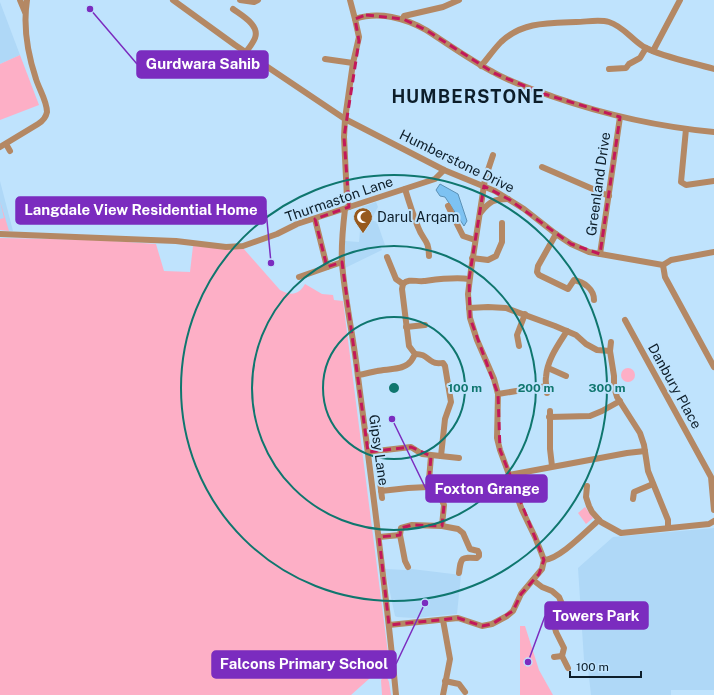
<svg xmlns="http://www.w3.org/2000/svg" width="714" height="695" viewBox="0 0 714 695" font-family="'Public Sans',sans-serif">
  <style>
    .built { fill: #afd8f7 }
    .green { fill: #fdafc6 }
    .water { fill: #7dc2f2; stroke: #5b91b6 }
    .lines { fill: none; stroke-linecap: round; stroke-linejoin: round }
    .minor { stroke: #b48864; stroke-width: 6 }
    .marked { fill: none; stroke: #c2185b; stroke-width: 3; stroke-dasharray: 8 5; stroke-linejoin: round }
    .ring { fill: none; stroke: #0f766e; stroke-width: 2 }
    .labels { text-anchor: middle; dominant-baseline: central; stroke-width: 4; stroke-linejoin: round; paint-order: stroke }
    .street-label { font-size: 14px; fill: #0d1e2a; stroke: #bfe3fd }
    .poi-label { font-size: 14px; fill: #0d1e2a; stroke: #bfe3fd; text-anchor: start }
    .district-label { font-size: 18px; font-weight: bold; letter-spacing: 1px; fill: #0d1e2a; stroke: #bfe3fd }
    .centre { fill: #0f766e; stroke: #bfe3fd; stroke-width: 2 }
    .ring-label { font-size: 12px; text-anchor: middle; font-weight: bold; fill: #0f766e; stroke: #bfe3fd; stroke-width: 4; stroke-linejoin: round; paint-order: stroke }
    .leader { fill: none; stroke: #7b2cbf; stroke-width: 1.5 }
    .callout-dot { fill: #7b2cbf; stroke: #bfe3fd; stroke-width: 1.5 }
    .callout { fill: #7b2cbf; stroke: #7b2cbf; stroke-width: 1.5 }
    .callout-label { font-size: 15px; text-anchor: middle; font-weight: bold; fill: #fff }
  </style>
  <rect width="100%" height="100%" fill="#bfe3fd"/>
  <g class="built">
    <path d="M0,2L20,55L0,64Z"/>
    <path d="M0,181L13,231L0,230Z"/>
    <path d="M376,202L378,207L371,220L377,222L385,245L381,247L382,250L345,268L344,258L345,241L359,242L362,207Z"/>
    <path d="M714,528V690H671V695H591L588,668L584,660L578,568L613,537Z"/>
    <path d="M385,569L406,570L412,569L461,575L457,614L414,618L397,617L395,616Z"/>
  </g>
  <g class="green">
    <path d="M20,55L39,105L0,120V64Z"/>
    <path d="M0,201L9,231L0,230V219L4,218Z"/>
    <path d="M0,238L98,240L156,244L164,271L190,272L193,246L243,248L280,290C291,296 299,295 305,284L322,294L333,295L334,300L343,301L389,661L351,695H0Z"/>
    <circle cx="628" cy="375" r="7"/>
    <path d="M585,507L593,518L586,524L578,513Z"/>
    <path d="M520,626H525L539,670L553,695H520Z"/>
    <path d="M386,675L389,682L391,695H382L381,680Z"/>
  </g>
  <path class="water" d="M440,184L458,194L467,221L464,226L445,197L440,196L436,190Z"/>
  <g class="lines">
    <g class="minor">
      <path d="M20,0L25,12"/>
      <path d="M173,0L235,45L345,119L444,170L495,191L524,209L556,234L571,244L589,252L663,265L671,260L714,252"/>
      <path d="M240,0L254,2L258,0"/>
      <path d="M233,9C241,15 260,25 255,38C253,43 249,48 246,52"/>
      <path d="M355,19C379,11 405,18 426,30C448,44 470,60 493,72C512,83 534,90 554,97C606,115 660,127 714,132"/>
      <path d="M403,19L404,16L443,7L459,0"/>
      <path d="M653,51L680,0"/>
      <path d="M325,59L353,63"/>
      <path d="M481,66C488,58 494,49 501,42C522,22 548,23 576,22C586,22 599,19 609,22C623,26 632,40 644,47C665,58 691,62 714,69"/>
      <path d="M609,69L626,68L629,64L640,58L646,48"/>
      <path d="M686,129L681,182L686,185L714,181"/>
      <path d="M6,144L10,151"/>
      <path d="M0,147L38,124C43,121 46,117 47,112C47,101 39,89 36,79C28,55 23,26 27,0"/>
      <path d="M542,167L609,196"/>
      <path d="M405,189C409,202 413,215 418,227C423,241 429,239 429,256"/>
      <path d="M448,206L463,236L475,240"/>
      <path d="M349,207L347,198L344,137L345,119L353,63L359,37L355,19L350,0"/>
      <path d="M345,209C343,226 341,245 342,263C345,301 354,339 358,377C372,483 386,589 396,695"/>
      <path d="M481,212C490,201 494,199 508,199"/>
      <path d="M315,219L327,267"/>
      <path d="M0,234L176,241L226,247L243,246L277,234L297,224L435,179L444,170"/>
      <path d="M556,234L538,266L537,272L539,275L568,289L574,280C584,282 594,289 594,300"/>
      <path d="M600,254L620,117"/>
      <path d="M387,257L396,279L403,284C409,278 416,282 424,281C440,279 454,277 469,279"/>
      <path d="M472,258L488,260L496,256L502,242V223"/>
      <path d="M663,265L665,277L714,367"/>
      <path d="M299,277L342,262"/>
      <path d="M469,308L488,307L506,308L555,326L576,335L586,344L597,350L610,351"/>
      <path d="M625,320L711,477L714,510"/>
      <path d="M406,327L425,325"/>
      <path d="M611,342L610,351L614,376V387L617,397L640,433L644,445L648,471L668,520V528"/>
      <path d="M519,346L517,335L525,314"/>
      <path d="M415,354C425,354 426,358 433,362C436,364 440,363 443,363L445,366L451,402L445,419L441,456"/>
      <path d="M548,368L566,376"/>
      <path d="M358,375C365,374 371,372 377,371C386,369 401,370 408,364C412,361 413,358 415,354L409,346L402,289L403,284"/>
      <path d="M547,393C547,387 545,382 546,377C547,360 558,345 567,331"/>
      <path d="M498,394L547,386"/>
      <path d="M550,411V449L552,466"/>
      <path d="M549,417L590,416L602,411L620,401"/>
      <path d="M368,452L411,447L422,454L459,458"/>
      <path d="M431,456L429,480L441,498L444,505L442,526"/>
      <path d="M509,475L627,453L645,451"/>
      <path d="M380,482L382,498"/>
      <path d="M587,486L586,497L589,506L592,512L601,522L621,533L709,524L714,521"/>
      <path d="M381,491L408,488L428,487L432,485"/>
      <path d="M633,499L634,492L653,484"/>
      <path d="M400,535L405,561L408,567"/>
      <path d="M379,537L400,535L401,528L412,525L442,526L458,529L463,533L470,549L478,551L479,553V556L477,558C461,557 461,557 459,573"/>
      <path d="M544,560C560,559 586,531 599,520"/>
      <path d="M533,580L542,587L552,591L559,597L562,604L561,614L556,622L555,628L556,632L564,648L562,656L568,668"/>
      <path d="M389,625L458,618L482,626L492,624L507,616L513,611L521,594L542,569L544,560L541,552L535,537L522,510L500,450L497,438L498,394L494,379L477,340L470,318L468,294L471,270L485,179L493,155"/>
      <path d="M554,657L562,656"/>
      <path d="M445,681L459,684L465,692"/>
      <path d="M443,695L450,659L443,620"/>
    </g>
  </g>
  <path class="marked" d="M366,15L403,19L426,30L494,73L541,93L620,117L600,254L571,244L510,200L484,186L469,279L470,318L498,394L500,450L544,560L539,574L521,594L513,611L492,624L482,626L458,618L389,625L379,537L400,535L401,528L412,525L442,526L444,505L429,480L431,456L411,447L368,452L342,262L327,267L315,219L349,207L344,137L359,41L355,19Z"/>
  <g class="ring">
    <circle cx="394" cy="388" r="71"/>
    <circle cx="394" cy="388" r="142"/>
    <circle cx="394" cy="388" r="213"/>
  </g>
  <defs>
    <symbol id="mosque-pin" viewBox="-11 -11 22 30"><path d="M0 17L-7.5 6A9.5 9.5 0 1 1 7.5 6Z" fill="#975a1e" stroke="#bfe3fd"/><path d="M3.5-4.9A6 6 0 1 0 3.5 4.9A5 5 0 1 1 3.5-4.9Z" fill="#fff"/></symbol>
  </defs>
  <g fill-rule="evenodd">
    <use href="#mosque-pin" x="352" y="206" width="22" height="30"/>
  </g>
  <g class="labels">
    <g class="street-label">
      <text transform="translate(457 161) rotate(26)">Humberstone Drive</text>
      <text transform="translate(598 184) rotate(-82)">Greenland Drive</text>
      <text transform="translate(339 199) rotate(-19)">Thurmaston Lane</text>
      <text transform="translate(675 386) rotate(61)">Danbury Place</text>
      <text transform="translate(379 450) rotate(82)">Gipsy Lane</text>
    </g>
    <g class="poi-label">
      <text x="377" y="217">Darul Arqam</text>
    </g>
    <g class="district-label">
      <text x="468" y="96">HUMBERSTONE</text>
    </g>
  </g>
  <circle cx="394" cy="388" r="6" class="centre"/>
  <g class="ring-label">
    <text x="465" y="392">100 m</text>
    <text x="536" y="392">200 m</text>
    <text x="607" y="392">300 m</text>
  </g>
  <path class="leader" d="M90 9L137 64M271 263L266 210M392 419L426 489M528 662L545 616M425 603L396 664"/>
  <g class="callout-dot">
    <circle cx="90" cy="9" r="4"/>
    <circle cx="271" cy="263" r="4"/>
    <circle cx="392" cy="419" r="4"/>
    <circle cx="528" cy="662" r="4"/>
    <circle cx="425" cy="603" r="4"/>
  </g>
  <g class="callout">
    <rect x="137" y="51" width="131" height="27" rx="4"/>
    <rect x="16" y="197" width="250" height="27" rx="4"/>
    <rect x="426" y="475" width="121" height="27" rx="4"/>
    <rect x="545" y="602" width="103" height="27" rx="4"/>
    <rect x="212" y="651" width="184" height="27" rx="4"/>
  </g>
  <g class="callout-label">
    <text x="203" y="69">Gurdwara Sahib</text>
    <text x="141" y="215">Langdale View Residential Home</text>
    <text x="487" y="494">Foxton Grange</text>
    <text x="596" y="621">Towers Park</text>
    <text x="304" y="669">Falcons Primary School</text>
  </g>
  <path d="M570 671v6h71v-6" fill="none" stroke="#0d1e2a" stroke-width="2"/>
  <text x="576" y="671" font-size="12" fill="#0d1e2a" stroke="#bfe3fd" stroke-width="3" paint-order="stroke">100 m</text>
</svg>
